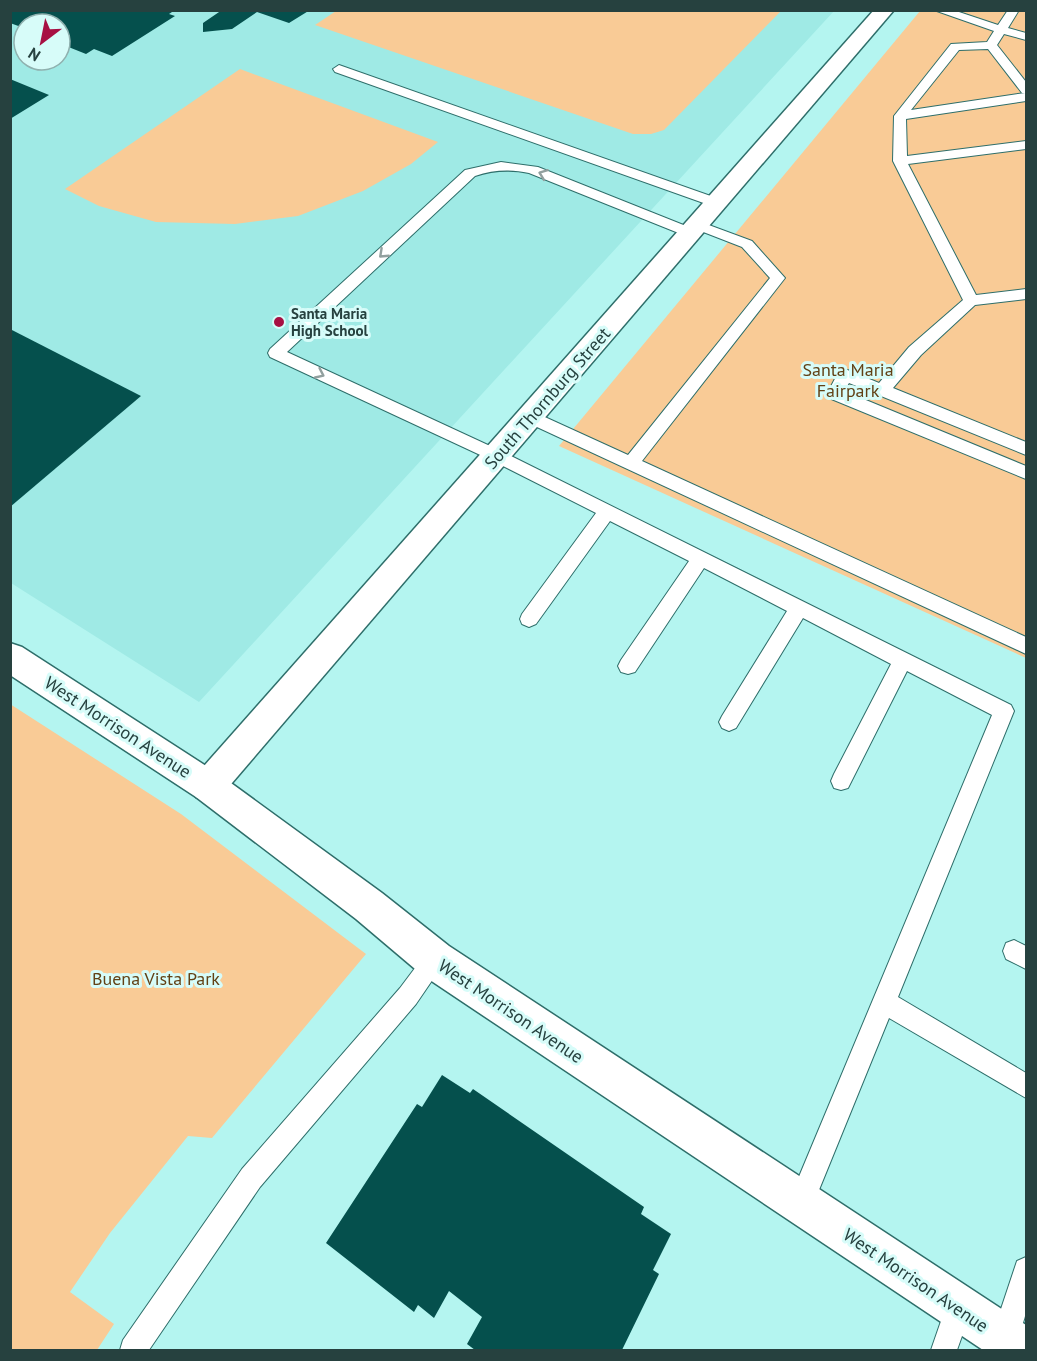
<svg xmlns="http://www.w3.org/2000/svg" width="1037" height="1361" viewBox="0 0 1037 1361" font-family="'PT Sans',sans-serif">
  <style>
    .built { fill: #9feae5; fill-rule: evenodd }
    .green { fill: #f9cb96 }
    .building { fill: #05504d }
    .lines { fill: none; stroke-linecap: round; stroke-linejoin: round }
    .service-casing { stroke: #2e6e6a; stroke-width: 2 }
    .minor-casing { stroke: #2e6e6a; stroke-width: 3 }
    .tertiary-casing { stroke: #2e6e6a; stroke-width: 3 }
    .service { fill: #fff; fill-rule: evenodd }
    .minor { fill: #fff; fill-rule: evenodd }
    .tertiary { fill: #fff; fill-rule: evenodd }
    .oneway { stroke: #92a09f }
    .poi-dot { fill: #a71043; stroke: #d7fcf9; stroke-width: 2 }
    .labels { text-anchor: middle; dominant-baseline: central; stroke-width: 6; stroke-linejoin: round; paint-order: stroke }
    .far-poi-label { font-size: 15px; font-weight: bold; fill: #26413f; stroke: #d7fcf9; text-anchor: start }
    .park-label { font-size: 18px; fill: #624115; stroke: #d7fcf9 }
    .street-label { font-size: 18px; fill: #26413f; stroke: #d7fcf9 }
  </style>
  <rect width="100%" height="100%" fill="#b4f5f0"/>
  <path class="built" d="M10,11H834L199,702L11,583ZM24,24H60V60H24Z"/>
  <g class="green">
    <path d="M336,11V10L781,11L664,130L651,134H633L315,25Z"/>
    <path d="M920,11H1026V658L559,446Z"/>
    <path d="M240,69L438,142L411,164L363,191L298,216L235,224L156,222L99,206L65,189Z"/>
    <path d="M10,704L181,814L366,954L212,1138L188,1136L110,1233L70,1292L114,1324L97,1350H11Z"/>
  </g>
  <g class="building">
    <path d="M10,10L144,11L175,10L169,14L175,16L112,56L94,49L86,54L66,46L60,49V24H24V28L10,23Z"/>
    <path d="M222,10H310L289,23L257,12L232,29L203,32V23Z"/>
    <path d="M10,79L49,95L10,119Z"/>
    <path d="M10,329L141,396L10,507Z"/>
    <path d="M442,1075L470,1093L473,1089L644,1207L641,1214L671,1234L653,1270L659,1274L622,1350H475L467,1344L482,1317L449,1291L434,1318L418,1305L414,1312L326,1243L417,1104L422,1107Z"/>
  </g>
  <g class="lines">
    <defs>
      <g id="service">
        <path d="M934,10H953L998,25L1008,10H1019L1008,28L1026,33V40L1004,34L997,45L1026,82V101L906,119L907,156L1026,141V149L908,164L976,295L1026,289V299L975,305L921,355L893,388L1026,442V455L849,383L844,391L1026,466V479L829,398L827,394L839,371L845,369L879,383L909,347L963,300L893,161L894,116L951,44L987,42L994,31ZM988,49L1022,93H1025L911,110L959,50Z"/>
        <path d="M339,65L722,200L724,203L717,207L712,206L335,72L333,69Z"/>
        <path d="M501,162L538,167L696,230L698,233L696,236H686L529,173C510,169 493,170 475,176L287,352L503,452L1011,705L1014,711L898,997L1026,1073V1098L889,1018L810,1212L801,1216L792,1212L788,1203L992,715L907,671L848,788L841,790L834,788L831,781L834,774L891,664L803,618L736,728L729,731L722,728L719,722L722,716L787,611L704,568L635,672L628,674L621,672L618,666L621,660L689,561L610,521L536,624L529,627L522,624L520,619L522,614L596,513L491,460L270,357L268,353L270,349L465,170Z"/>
        <path d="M698,221L752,241L785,278L642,461L1026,637V654L524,421L522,417L524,413H536L628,455L770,278L742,247L693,228L691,225Z"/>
        <path d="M1014,940L1026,946V969L1006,959L1003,951L1006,943Z"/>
        <path d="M435,949L443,952L446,960L416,1004L260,1187L149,1350H120L123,1340L242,1169L400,988L427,952Z"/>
        <path d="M1026,1257V1313L1015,1349L1010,1350L995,1349L991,1339L1017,1261Z"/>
        <path d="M959,1295L969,1298L972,1308L957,1350H931L949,1298Z"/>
      </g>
      <path id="minor" d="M874,10H894L220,797L208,802L196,797L190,786L196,775Z"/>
      <path id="tertiary" d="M10,643L22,647L220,775L382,893L449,946L1026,1325V1350H983L421,974L356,919L196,797L10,675Z"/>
    </defs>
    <use href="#service" class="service-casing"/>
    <use href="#minor" class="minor-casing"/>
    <use href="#tertiary" class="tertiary-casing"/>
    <use href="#service" class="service"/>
    <use href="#minor" class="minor"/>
    <use href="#tertiary" class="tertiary"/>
  </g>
  <defs><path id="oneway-chevron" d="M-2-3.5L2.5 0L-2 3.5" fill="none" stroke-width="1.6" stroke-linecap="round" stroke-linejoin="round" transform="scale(1.5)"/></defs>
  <g class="oneway">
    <use href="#oneway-chevron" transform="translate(543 174) rotate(-159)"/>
    <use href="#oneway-chevron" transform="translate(383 254) rotate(137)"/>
    <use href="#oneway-chevron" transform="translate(320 374) rotate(25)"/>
  </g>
  <circle class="poi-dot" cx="279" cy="322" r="6"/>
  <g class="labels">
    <g class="far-poi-label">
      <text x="291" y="313">Santa Maria<tspan x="291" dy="17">High School</tspan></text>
    </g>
    <g class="park-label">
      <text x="848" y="369">Santa Maria<tspan x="848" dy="21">Fairpark</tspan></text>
      <text x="156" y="978">Buena Vista Park</text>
    </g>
    <g class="street-label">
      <text transform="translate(547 398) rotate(-49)">South Thornburg Street</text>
      <text transform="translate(118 727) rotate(33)">West Morrison Avenue</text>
      <text transform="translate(511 1011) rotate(34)">West Morrison Avenue</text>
      <text transform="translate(916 1280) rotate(34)">West Morrison Avenue</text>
    </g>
  </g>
  <rect width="1037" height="1361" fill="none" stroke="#26413f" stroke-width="24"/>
  <g transform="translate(42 42) rotate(212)"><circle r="28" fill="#d7fcf9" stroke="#90b1af" stroke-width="1.5"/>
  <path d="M0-4.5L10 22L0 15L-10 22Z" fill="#a71043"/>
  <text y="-9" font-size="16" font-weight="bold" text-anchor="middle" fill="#26413f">N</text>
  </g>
</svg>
